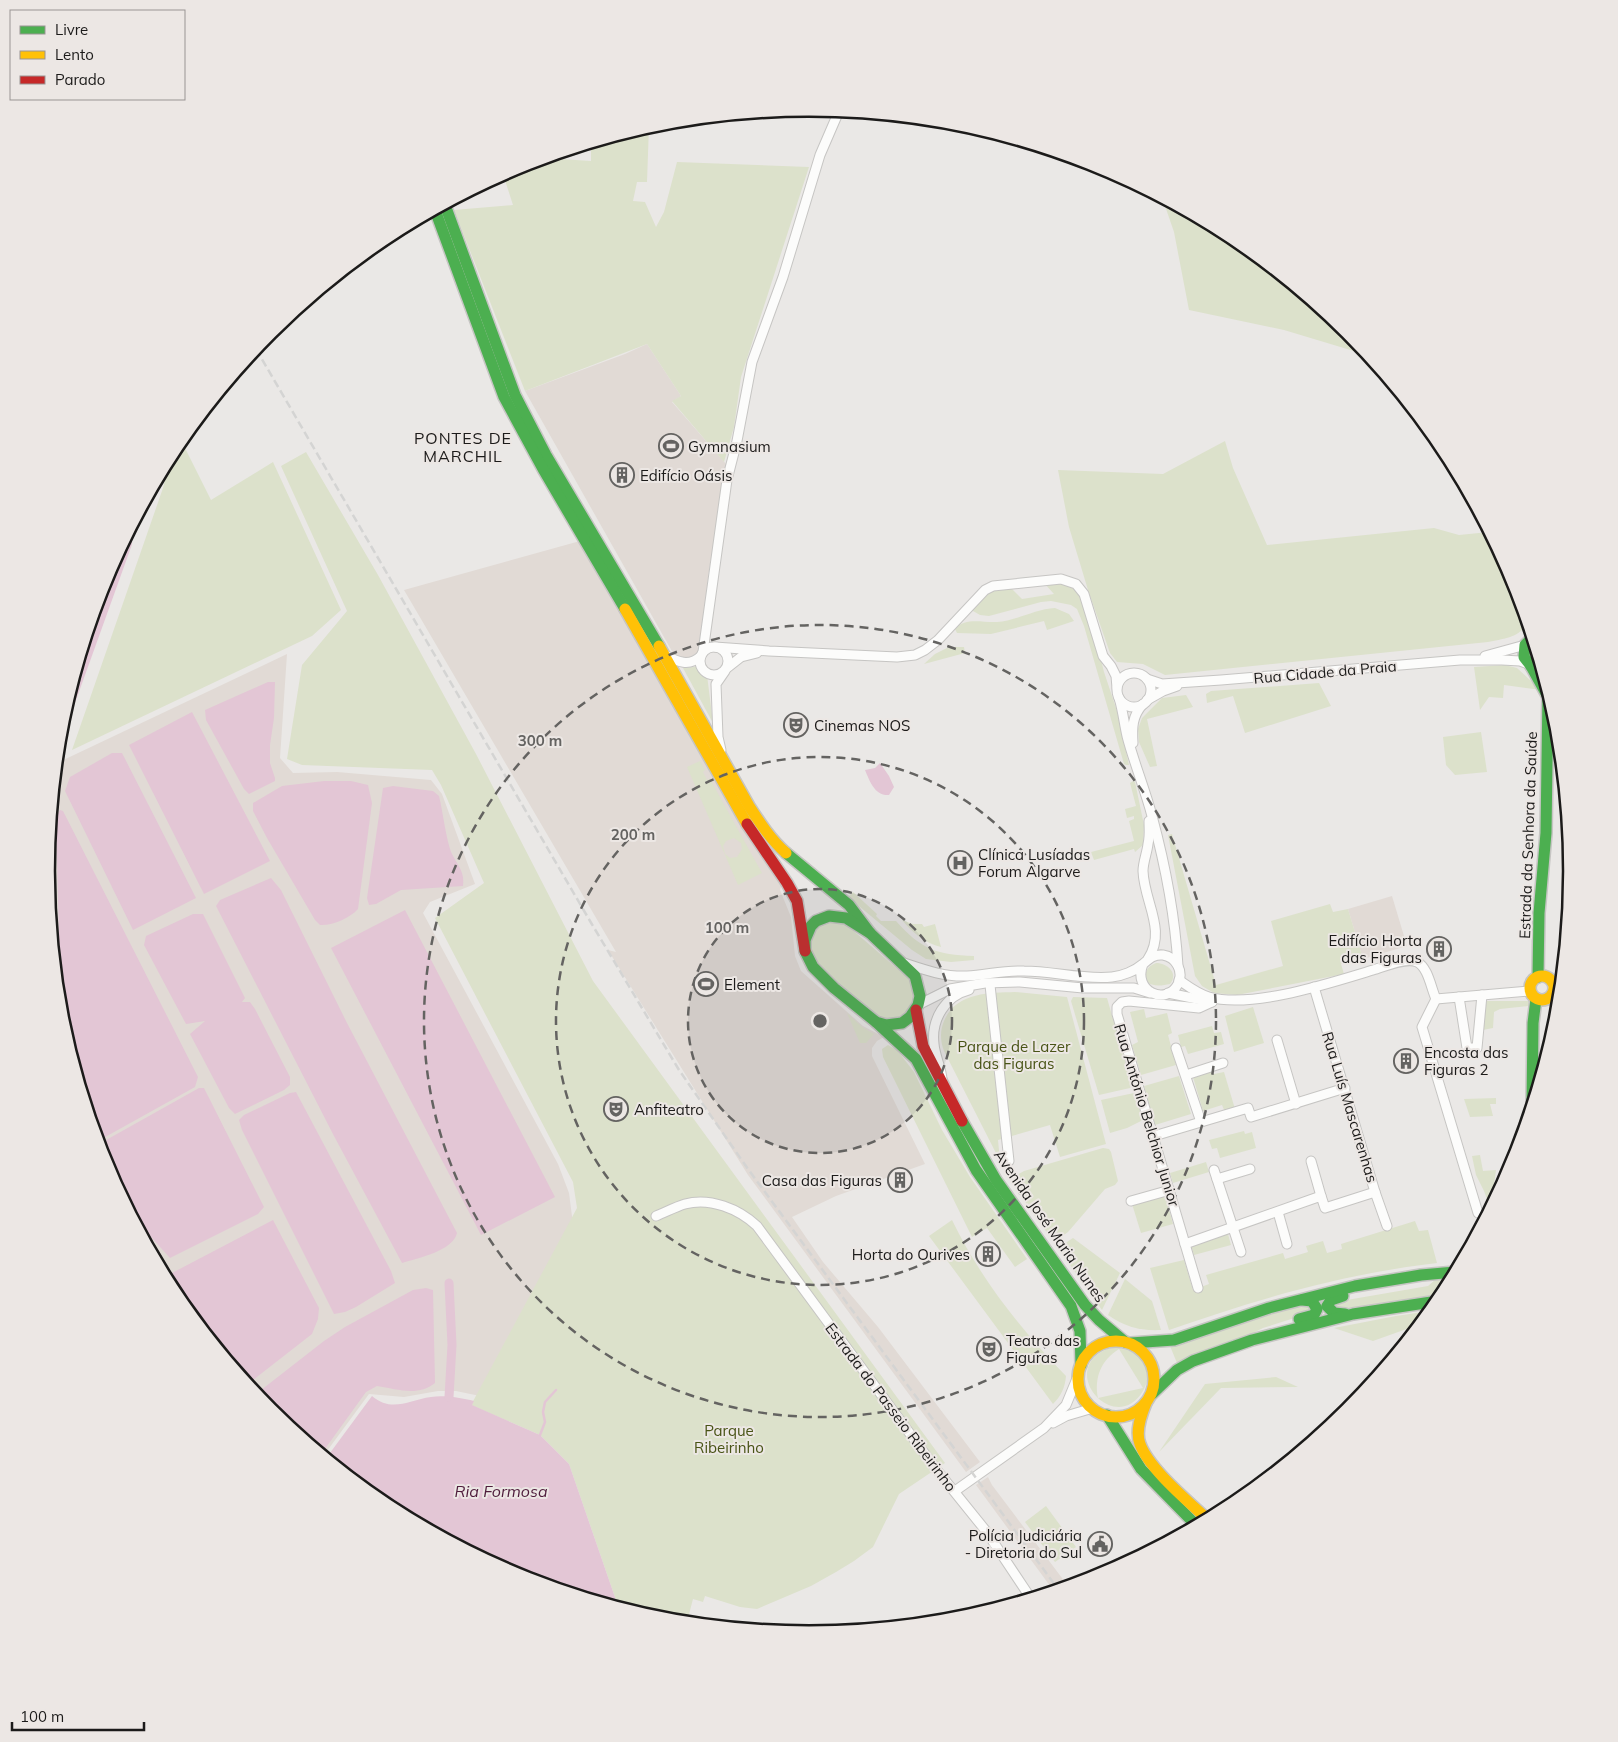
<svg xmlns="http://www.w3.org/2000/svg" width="1618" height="1742" viewBox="0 0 1618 1742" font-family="Mulish,sans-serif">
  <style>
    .built { fill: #e1dad5 }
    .green { fill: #dce1cb; fill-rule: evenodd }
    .water { fill: #e3c6d5 }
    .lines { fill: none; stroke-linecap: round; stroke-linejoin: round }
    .stream { stroke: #e3c6d5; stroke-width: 2.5 }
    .canal { stroke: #e3c6d5; stroke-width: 9 }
    .river { stroke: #e3c6d5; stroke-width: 16 }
    .street-casing { stroke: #c6c5c3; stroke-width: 11 }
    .fast-casing { stroke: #c6c5c3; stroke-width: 14 }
    .slow-casing { stroke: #c6c5c3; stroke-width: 14 }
    .jam-casing { stroke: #c6c5c3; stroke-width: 14 }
    .street { stroke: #fcfcfb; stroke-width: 9 }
    .fast { stroke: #4caf50; stroke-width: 11 }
    .slow { stroke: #ffc107; stroke-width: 11 }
    .jam { stroke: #c62828; stroke-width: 11 }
    .rail { stroke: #d4d4d3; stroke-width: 2.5; stroke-dasharray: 8 4; stroke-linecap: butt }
    .ring { fill: none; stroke: #646361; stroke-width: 2.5; stroke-dasharray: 9 6 }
    .labels { text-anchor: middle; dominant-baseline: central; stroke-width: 4; stroke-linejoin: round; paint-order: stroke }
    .poi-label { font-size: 15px; fill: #1c1b1a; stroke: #ece7e4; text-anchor: start }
    .street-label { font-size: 15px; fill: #1c1b1a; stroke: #ece7e4 }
    .park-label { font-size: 15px; fill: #495416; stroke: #ece7e4 }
    .neighbourhood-label { font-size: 16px; letter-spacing: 1px; fill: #1c1b1a; stroke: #ece7e4 }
    .water-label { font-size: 16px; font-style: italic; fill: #4f1d3c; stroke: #ece7e4 }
    .rim { fill: none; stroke: #1c1b1a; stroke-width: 2.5 }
    .centre { fill: #646361; stroke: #ece7e4; stroke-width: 2.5 }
    .ring-label { font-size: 15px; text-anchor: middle; font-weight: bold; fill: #646361; stroke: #ece7e4; stroke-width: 4; stroke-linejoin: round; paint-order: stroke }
  </style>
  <rect width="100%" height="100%" fill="#eae8e6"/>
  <g class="built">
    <path d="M647,344L681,396L672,402L726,464L708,577L700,646L697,653L686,659L676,657L673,653L525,391L625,354Z"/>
    <path d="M580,541L782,883L780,890L791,917L795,956L801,971L863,1026L884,1037L877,1041L872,1048V1056L925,1164L836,1196L792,1217L823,1262L878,1327L980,1462L966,1472L748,1175L608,950L616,952L404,590Z"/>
    <path d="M287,654L280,758L293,773L337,772L431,780L442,794L475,884L430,902L423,913L558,1164L569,1193L573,1224L504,1401L456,1391H438L404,1397L369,1394L324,1455L269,1410L175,1295L104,1163L61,1020L50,907L49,843L57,763Z"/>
    <path d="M1392,896L1407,946L1363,959L1348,909Z"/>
    <path d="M988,1477L992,1485L1068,1586L1053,1590L976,1485Z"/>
  </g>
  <g class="green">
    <path d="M649,126L647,182H637L633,201L645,202L656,227L664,212L677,162L809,167L741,377L734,427L724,462L672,401L681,396L647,344L525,391L454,210L513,205L503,174L517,166L544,158L591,161V144Z"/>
    <path d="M1163,200L1233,237L1349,332L1367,355L1284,330L1189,310L1174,232Z"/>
    <path d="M181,440L211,500L273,462L341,610L312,636L72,750L163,488L172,453Z"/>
    <path d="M1225,441L1233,468L1267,545L1434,528L1459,535L1489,532L1514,579L1527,622C1521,638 1502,639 1488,642L1165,675L1143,664L1117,662L1110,653L1088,590L1069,527L1058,470L1163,474Z"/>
    <path d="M306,452L378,575L476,754L593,981L945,1463L899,1494L873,1547L854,1561L836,1572L811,1586L757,1609L740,1607L705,1596L703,1602L693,1599L687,1622L660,1619L618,1606L569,1464L540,1435L471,1405L577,1208L573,1182L435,918L484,883L441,785L432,770L302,765L287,759L302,665L347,611L281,466Z"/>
    <path d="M1044,583L1075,584L1088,608L1104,672L1117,711L1129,765H1126L1124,764L1084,626L1077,609L1071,605L1051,601L1041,602L989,616L980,615L973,611V609L989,591L1010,587L1022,599L1054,594Z"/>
    <path d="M1055,608L1069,614L1074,621L1047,630L1044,621L991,634L957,633L955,629C965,617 983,623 997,622C1016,621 1035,609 1055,608Z"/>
    <path d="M949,647H964L965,653L924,664L935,654Z"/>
    <path d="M698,664L707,675L713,723L683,668L694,667Z"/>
    <path d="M1505,665L1517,668L1541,690L1504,685L1503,698L1489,697L1480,710L1474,667Z"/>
    <path d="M1319,683L1331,706L1245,733L1233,696L1207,703L1206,694L1211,691Z"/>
    <path d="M1186,695L1193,707L1147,719L1157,766L1150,767L1139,742L1138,729L1142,718L1162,698Z"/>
    <path d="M1554,712L1557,722L1561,760H1552L1550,717Z"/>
    <path d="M1481,732L1487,772L1455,775L1446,765L1443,737Z"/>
    <path d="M700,761L705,770L703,772L707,780L710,779L762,873L738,885L687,767ZM734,838L741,843L742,849L737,857L730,858L725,854L723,846L726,841Z"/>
    <path d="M1133,781L1135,782L1144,825L1143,845L1135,852L1134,849L1094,860L1091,852L1134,841L1129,821L1134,819V816L1127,818L1125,809L1136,806L1130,783Z"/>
    <path d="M1172,834L1216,985L1283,966L1271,921L1330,904L1333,912L1348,909L1363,959L1341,964L1344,974L1237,995L1214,993L1202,986L1195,976L1168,835Z"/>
    <path d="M853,892L877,914L876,916L881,921H896C921,949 936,955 974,956V960L951,962L926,959L912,950L848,897Z"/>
    <path d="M902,920L913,924H922L924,927L935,924L941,947C925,943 913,933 902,920Z"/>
    <path d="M829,922L843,923L849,927L908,978C925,1003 903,1027 875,1015L818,965C806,950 809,928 829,922Z"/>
    <path d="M1156,963C1167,963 1179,973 1170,984C1161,986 1153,987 1145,981C1145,971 1147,967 1156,963Z"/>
    <path d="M1015,992L1067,997L1106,1144L1060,1157L1050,1125L998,1140L1000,1161L944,1051C940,1041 940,1030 944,1021C956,992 989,993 1015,992Z"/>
    <path d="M1073,997L1107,998L1132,1085L1130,1088L1099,1095L1071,1001Z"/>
    <path d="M1485,1001H1529V1006L1500,1009L1494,1012L1493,1028L1483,1030Z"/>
    <path d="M1253,1007L1264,1043L1234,1052L1225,1016Z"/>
    <path d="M1144,1009L1146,1018L1167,1013L1172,1033L1168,1035L1176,1065L1141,1075L1132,1045L1138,1042L1130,1012Z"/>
    <path d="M847,1013L862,1027L874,1034L866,1043H860Z"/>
    <path d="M1212,1026L1214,1033L1221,1032L1224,1044L1188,1054L1185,1046L1181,1047L1178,1035Z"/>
    <path d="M888,1045L897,1050L914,1072L942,1130L970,1177L1027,1259L1015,1267L987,1228L972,1237L883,1057L882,1049Z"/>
    <path d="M1213,1070L1214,1074L1224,1072L1235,1109L1225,1112L1222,1105L1203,1111L1193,1077Z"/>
    <path d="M1179,1076L1191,1114L1155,1125L1144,1086Z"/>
    <path d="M1134,1093L1143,1120L1127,1128L1110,1133L1101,1100Z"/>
    <path d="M1496,1098V1104H1490L1493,1116L1470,1117L1464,1099Z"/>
    <path d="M1244,1131L1245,1134L1252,1132L1256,1148L1220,1158L1217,1148L1212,1149L1209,1140Z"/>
    <path d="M1103,1148L1109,1149L1111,1152L1118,1181L1115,1185L1105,1189L1068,1232L1054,1242L1031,1211L1042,1207V1206L1030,1209L1010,1179L1024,1171Z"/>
    <path d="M1480,1155L1483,1171L1496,1170L1494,1185L1499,1190L1490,1207L1484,1191L1476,1175L1472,1156Z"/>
    <path d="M1206,1162L1209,1172L1173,1183L1170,1173Z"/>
    <path d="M1165,1195L1173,1224L1141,1233L1132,1204Z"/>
    <path d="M952,1220C980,1278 1021,1330 1066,1376C1065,1388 1061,1396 1053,1404L929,1236Z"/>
    <path d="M1415,1221L1419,1231L1428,1230L1437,1263C1342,1274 1258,1299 1169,1330L1150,1268L1184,1260L1193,1290L1209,1284L1206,1275L1283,1253L1285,1259L1308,1252L1306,1246L1323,1241L1327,1253L1342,1249L1341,1244Z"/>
    <path d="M1228,1234L1231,1245L1194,1255L1191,1245Z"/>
    <path d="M1073,1238L1120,1273L1102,1310L1058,1248Z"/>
    <path d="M1452,1278L1444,1293L1341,1310L1333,1309L1334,1303L1341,1301L1428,1286L1435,1280Z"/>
    <path d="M1125,1279L1152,1301L1161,1330C1141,1331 1125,1327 1108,1315Z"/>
    <path d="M1303,1304L1308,1305L1311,1308L1307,1314L1263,1328L1251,1334L1211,1348L1177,1363L1170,1346L1186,1343L1247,1320Z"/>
    <path d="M1430,1311L1416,1328L1415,1326L1373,1341L1334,1328L1396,1316Z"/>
    <path d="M1113,1347C1137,1348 1157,1368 1143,1391C1114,1439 1052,1365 1113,1347ZM1119,1349L1143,1388L1098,1398C1094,1378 1101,1360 1119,1349Z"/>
    <path d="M1276,1377L1298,1387L1221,1388L1159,1452L1205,1384Z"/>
    <path d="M1046,1506L1076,1547L1055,1562L1025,1522Z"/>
  </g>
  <g class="water">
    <path d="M268,682H275L274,718L270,745V763L275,778V781L249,794L244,789L206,720L205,710Z"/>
    <path d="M192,712L270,861L204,894L129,745Z"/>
    <path d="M112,753H122L196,898L133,930L65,791L70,777Z"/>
    <path d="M880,763L889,776L894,787L889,795C875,796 870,782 865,770L875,768Z"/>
    <path d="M324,781H351L368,785L372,803L358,909C350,918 332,926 320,925L315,920L267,838L253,811V803L282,786Z"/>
    <path d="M393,786L433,791L439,796C443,812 446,840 452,854C458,866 465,872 463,886L401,890L376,904L369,905L367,898L383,788Z"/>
    <path d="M60,810L63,811L198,1077L195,1087L98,1141L61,1020L58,992L60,972L56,825L57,815Z"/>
    <path d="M271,878L281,890L347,1023L457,1233C453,1251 418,1258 402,1263L334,1136L216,906L220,900Z"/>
    <path d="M405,910L555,1197L481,1235L331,948Z"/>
    <path d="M193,914H203L245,998L242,1002H250L255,1009L290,1077V1085L284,1090L235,1114L229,1108L190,1034L205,1021L186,1024L144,945L146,936Z"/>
    <path d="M199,1088H204L264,1207L258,1214L170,1258L133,1217L104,1163L99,1144Z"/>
    <path d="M296,1092L391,1271L395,1283L356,1307L345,1312L334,1314L242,1130L239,1120L244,1115L290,1093Z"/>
    <path d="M273,1220L319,1308L318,1319L312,1334L248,1384L175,1295L160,1268L163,1271L172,1273Z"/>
    <path d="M426,1288L433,1290L435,1383C418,1397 397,1389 377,1386L366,1392L322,1453L269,1410L256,1394L324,1341L345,1327L413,1290Z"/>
    <path d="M372,1396C392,1413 409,1400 431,1397C445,1395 461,1398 474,1401L472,1405L540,1435L569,1464L618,1606L517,1576L385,1505L327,1457Z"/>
  </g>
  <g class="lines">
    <path class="stream" d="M540,1435L545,1422L543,1412L545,1402L556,1390"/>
    <path class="canal" d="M449,1397L452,1345L449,1283"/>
    <path class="river" d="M65,707L124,543"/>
    <defs>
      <g id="street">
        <circle cx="714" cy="661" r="14"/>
        <path d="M715,647L769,651L897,657L915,655L925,650L938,640L985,590L993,586L1061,579L1076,584L1084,594L1103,656L1111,666L1116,676L1117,688"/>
        <path d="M703,652L727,480L737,441L752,362L783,277L820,155L839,111"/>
        <path d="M665,655C678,662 689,667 701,656"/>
        <path d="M1485,656L1525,645"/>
        <path d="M727,668L741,657L757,653"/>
        <circle cx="1134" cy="690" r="17"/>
        <path d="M1147,679L1162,684L1221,680L1460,660H1502L1520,661L1528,664"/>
        <path d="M1119,698C1123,711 1124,723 1127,736C1134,763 1145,789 1152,816C1165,864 1175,916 1178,966"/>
        <path d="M1147,700L1163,691L1177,686"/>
        <path d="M1133,743C1132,728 1132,716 1143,704"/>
        <path d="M721,750L718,737L716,684L725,671"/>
        <path d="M1148,959C1167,930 1144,902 1143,871C1143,862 1147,853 1148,844C1150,836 1149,829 1149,821"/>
        <path d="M904,963C925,970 945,977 967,976C986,975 1005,970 1024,971C1053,971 1083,980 1112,977C1122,976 1135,971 1143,964C1149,959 1154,954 1163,955C1176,957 1184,971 1178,984C1166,1007 1132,991 1143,964"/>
        <path d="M1179,980C1189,987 1198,994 1209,997C1252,1009 1330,983 1373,970C1384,967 1405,957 1417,962C1428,967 1431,988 1436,999L1530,991"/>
        <path d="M990,985L1009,1161"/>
        <path d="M1314,987L1375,1192L1387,1226"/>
        <path d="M1553,987H1560"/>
        <path d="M1168,993L1212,1002"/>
        <path d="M1459,997L1467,1048H1477L1482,995"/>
        <path d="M1436,999L1422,1027L1478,1213"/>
        <path d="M918,1005L950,989L985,983L1020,982L1083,988H1134L1150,993"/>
        <path d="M1277,1040L1296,1104"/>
        <path d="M1176,1048L1201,1122"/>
        <path d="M1186,1075L1223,1063"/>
        <path d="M942,1079C941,1067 935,1056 934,1044C931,1020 945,996 969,990"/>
        <path d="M1154,1136L1248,1108L1251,1117L1345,1088"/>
        <path d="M1311,1161L1321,1196"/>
        <path d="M1214,1170L1241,1252"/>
        <path d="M1217,1179L1250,1169"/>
        <path d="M1131,1201L1170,1190"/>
        <path d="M1278,1212L1287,1244"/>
        <path d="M656,1216C666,1212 675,1207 685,1204C710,1197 739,1209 757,1226L936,1469L986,1531L1030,1597"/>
        <path d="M1185,1244L1321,1196L1325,1208L1375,1192"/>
        <path d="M1198,1288L1117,1014V1007L1122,1002L1129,1001L1199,1008L1212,1002"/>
        <path d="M1053,1423L1066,1416L1093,1408"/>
        <path d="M955,1491L1044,1428L1066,1405L1078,1376"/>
      </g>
      <g id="fast">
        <path d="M445,205L515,395L546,455L659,646"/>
        <path d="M435,210L504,397L543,469L625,609"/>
        <path d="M1532,638L1525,645L1524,657L1531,666L1541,668"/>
        <path d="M1531,666L1547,695"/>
        <path d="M786,853L849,905L870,933"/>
        <path d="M829,916L846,918L870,933L915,976L920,996L918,1005L910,1017L902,1023L886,1025L876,1022L834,988L813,967L805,951V940L811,926L816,921Z"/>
        <path d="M1538,977L1539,913L1546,833L1548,691"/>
        <path d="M876,1022L916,1059L976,1170L1071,1306L1080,1331L1081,1365"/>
        <path d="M1532,1103L1533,1023L1536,999"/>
        <path d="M962,1121L996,1180L1085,1305L1099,1320L1125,1342"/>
        <path d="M1343,1296L1331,1300L1327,1306L1334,1313L1345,1314"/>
        <path d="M1299,1319L1314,1315L1317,1309L1312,1301L1302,1300"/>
        <path d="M1131,1343L1174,1340L1269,1308L1355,1286L1421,1275L1455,1272"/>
        <path d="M1152,1394L1177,1370L1193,1361L1252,1340L1353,1314L1438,1301"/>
        <path d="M1107,1415L1141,1469L1196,1525"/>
      </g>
      <g id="slow">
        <path d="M625,609L747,824"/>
        <path d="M659,646L749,806C760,823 771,840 786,853"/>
        <circle cx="1542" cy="988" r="12"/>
        <circle cx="1116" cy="1379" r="38"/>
        <path d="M1146,1403C1141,1415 1135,1431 1140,1444C1149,1469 1188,1501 1207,1519"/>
      </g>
      <g id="jam">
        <path d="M747,824L787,883L797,901L805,951"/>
        <path d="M916,1010L923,1046L962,1121"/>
      </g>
    </defs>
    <use href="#street" class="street-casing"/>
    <use href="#fast" class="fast-casing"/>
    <use href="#slow" class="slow-casing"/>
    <use href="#jam" class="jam-casing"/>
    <use href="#street" class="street"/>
    <use href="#fast" class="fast"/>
    <use href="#slow" class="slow"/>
    <use href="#jam" class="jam"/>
    <path class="rail" d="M256,349L590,921L679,1070L748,1169L1058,1589"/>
  </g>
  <circle cx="820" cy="1021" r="132" fill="#646361" fill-opacity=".12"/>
  <g class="ring">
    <circle cx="820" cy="1021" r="132"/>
    <circle cx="820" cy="1021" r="264"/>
    <circle cx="820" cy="1021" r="396"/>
  </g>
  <defs>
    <symbol id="stadium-ring" viewBox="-11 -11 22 22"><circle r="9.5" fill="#ece7e4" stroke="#646361" stroke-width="1.5"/><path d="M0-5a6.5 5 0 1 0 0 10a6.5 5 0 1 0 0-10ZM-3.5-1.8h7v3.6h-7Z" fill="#646361"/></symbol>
    <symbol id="building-ring" viewBox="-11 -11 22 22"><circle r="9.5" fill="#ece7e4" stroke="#646361" stroke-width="1.5"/><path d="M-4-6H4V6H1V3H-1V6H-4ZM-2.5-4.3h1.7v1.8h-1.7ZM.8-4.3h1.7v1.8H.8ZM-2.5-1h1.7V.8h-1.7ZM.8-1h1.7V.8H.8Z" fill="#646361"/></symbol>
    <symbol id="theatre-ring" viewBox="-11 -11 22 22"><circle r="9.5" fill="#ece7e4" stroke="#646361" stroke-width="1.5"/><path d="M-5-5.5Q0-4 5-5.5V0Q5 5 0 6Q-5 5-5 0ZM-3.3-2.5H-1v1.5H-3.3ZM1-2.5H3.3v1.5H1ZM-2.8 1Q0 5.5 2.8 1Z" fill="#646361"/></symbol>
    <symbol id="hospital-ring" viewBox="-11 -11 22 22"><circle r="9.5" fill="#ece7e4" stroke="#646361" stroke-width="1.5"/><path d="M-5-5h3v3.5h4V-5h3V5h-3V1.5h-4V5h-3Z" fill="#646361"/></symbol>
    <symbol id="civic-ring" viewBox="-11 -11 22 22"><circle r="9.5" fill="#ece7e4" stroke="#646361" stroke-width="1.5"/><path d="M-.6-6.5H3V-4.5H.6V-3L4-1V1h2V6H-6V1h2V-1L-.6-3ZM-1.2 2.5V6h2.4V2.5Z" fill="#646361"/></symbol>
  </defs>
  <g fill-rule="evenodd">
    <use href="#stadium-ring" x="657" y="432" width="28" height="28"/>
    <use href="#building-ring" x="608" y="461" width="28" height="28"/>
    <use href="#theatre-ring" x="782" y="711" width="28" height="28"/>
    <use href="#hospital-ring" x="946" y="849" width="28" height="28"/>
    <use href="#building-ring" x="1425" y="935" width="28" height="28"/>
    <use href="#stadium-ring" x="692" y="970" width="28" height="28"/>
    <use href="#building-ring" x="1392" y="1047" width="28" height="28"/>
    <use href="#theatre-ring" x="602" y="1095" width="28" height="28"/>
    <use href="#building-ring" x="886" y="1166" width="28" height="28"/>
    <use href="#building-ring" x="974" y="1240" width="28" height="28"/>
    <use href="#theatre-ring" x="975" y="1335" width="28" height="28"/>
    <use href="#civic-ring" x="1086" y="1530" width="28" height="28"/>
  </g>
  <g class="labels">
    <g class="poi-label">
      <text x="688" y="446">Gymnasium</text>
      <text x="640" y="475">Edifício Oásis</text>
      <text x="814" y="725">Cinemas NOS</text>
      <text x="978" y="854">Clínica Lusíadas<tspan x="978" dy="17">Forum Algarve</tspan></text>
      <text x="1422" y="940" text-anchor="end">Edifício Horta<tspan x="1422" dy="17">das Figuras</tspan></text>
      <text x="724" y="984">Element</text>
      <text x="1424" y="1052">Encosta das<tspan x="1424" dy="17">Figuras 2</tspan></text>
      <text x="634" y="1109">Anfiteatro</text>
      <text x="882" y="1180" text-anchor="end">Casa das Figuras</text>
      <text x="970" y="1254" text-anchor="end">Horta do Ourives</text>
      <text x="1006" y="1340">Teatro das<tspan x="1006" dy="17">Figuras</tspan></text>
      <text x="1082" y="1535" text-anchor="end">Polícia Judiciária<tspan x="1082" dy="17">- Diretoria do Sul</tspan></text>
    </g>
    <g class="street-label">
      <text transform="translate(1325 672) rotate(-5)">Rua Cidade da Praia</text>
      <text transform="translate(1528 835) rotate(-88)">Estrada da Senhora da Saúde</text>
      <text transform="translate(1350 1107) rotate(73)">Rua Luís Mascarenhas</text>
      <text transform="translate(1147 1115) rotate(73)">Rua António Belchior Junior</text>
      <text transform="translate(1050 1226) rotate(55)">Avenida José Maria Nunes</text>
      <text transform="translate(891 1407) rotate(53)">Estrada do Passeio Ribeirinho</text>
    </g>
    <g class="park-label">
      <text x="1014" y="1046">Parque de Lazer<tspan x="1014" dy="17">das Figuras</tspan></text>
      <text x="729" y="1430">Parque<tspan x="729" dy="17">Ribeirinho</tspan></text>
    </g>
    <g class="neighbourhood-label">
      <text x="463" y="438">PONTES DE<tspan x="463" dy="18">MARCHIL</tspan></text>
    </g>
    <g class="water-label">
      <text x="501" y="1491">Ria Formosa</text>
    </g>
  </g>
  <path d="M0 0H1618V1742H0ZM55 871a754 754 0 1 1 1508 0a754 754 0 1 1-1508 0Z" fill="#ece7e4" fill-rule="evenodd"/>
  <path class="rim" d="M55 871a754 754 0 1 1 1508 0a754 754 0 1 1-1508 0Z"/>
  <circle cx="820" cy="1021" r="8" class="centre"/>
  <g class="ring-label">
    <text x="540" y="746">300 m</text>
    <text x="633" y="840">200 m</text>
    <text x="727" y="933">100 m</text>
  </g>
  <rect x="10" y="10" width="175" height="90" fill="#ece7e4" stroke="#999593"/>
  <rect x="20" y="26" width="25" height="8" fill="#4caf50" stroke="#999593"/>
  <text x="55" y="35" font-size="15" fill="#1c1b1a">Livre</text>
  <rect x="20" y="51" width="25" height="8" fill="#ffc107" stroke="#999593"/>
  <text x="55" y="60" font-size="15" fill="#1c1b1a">Lento</text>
  <rect x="20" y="76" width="25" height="8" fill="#c62828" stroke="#999593"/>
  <text x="55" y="85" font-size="15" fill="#1c1b1a">Parado</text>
  <path d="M12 1722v8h132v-8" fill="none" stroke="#1c1b1a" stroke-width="2.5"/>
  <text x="20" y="1722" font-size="15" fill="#1c1b1a" stroke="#ece7e4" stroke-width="4" paint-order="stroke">100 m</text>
</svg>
